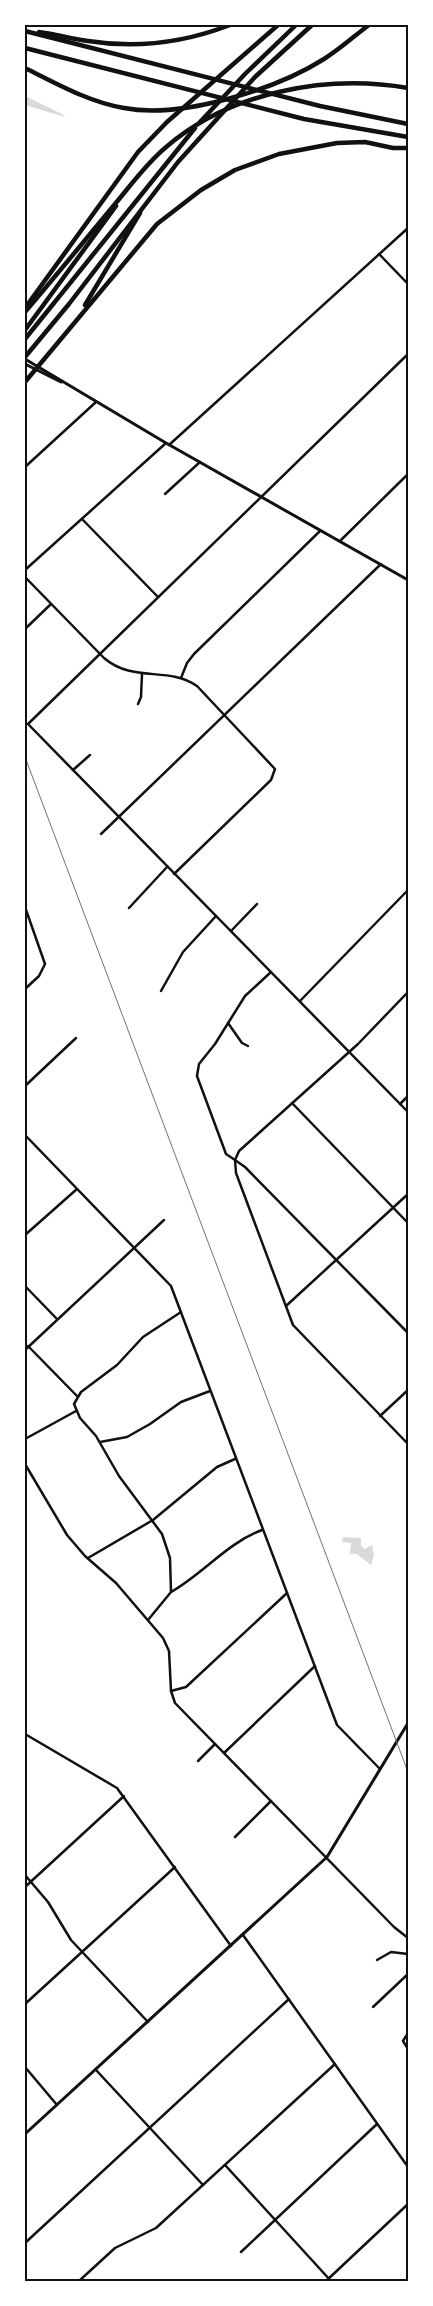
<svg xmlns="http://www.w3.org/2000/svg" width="433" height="2306" viewBox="0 0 433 2306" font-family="'Fira Sans',sans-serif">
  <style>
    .water { fill: #d9d9d9 }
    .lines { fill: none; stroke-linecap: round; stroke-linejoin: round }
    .minor { stroke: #111; stroke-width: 2.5 }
    .secondary { stroke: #111; stroke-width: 3 }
    .motorway { stroke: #111; stroke-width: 4.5 }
    .rail { stroke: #707070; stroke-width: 1 }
    .neatline { fill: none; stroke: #111; stroke-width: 2 }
  </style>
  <rect width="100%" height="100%" fill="#fff"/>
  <g class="water">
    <path d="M25,96L62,114L65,117L25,105Z"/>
    <path d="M343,1537L361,1538V1546L365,1549L372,1545L374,1555L371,1565L357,1554H350L351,1543L342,1542Z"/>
  </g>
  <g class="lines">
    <g class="minor">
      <path d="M379,254L408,284"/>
      <path d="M408,354L28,724L408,1112"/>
      <path d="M169,445L408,228"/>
      <path d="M25,467L96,402"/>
      <path d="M165,494L200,462"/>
      <path d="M82,519L158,597"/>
      <path d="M340,541L408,474"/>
      <path d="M25,570L166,443"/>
      <path d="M25,577L104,658C133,683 168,666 197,686L275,769L271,780L174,874"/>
      <path d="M25,629L51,604"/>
      <path d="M181,678L187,663L194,654L320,531"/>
      <path d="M138,704L141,697L142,674"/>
      <path d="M73,770L90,755"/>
      <path d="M101,834L381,564"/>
      <path d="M25,907L45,964L39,976L25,989"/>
      <path d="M129,908L167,867"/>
      <path d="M231,931L257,904"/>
      <path d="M271,972L245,996L215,1044L199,1064L197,1076L226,1154L235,1160L236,1173L293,1325L408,1444"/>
      <path d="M161,991L183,952L216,916"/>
      <path d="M408,992L358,1044L239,1151L235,1160L245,1167L408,1333"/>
      <path d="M300,1001L408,890"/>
      <path d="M228,1023L242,1043L248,1046"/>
      <path d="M25,1086L76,1038"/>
      <path d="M292,1103L408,1223"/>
      <path d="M400,1104L408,1096"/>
      <path d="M25,1135L171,1286L337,1725L380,1769"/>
      <path d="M25,1235L77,1189"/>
      <path d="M25,1286L57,1319"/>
      <path d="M286,1306L408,1194"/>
      <path d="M28,1346L77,1396"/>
      <path d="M25,1350L164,1220"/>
      <path d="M380,1416L408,1390"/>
      <path d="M25,1439L76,1411"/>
      <path d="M100,1442L127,1437L150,1424L181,1402L210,1391"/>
      <path d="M25,1464L67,1535L85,1556L116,1583L163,1638L169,1651L171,1691L175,1703L394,1927L408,1938"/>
      <path d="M88,1558L153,1520L217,1467L235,1459"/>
      <path d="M171,1592C203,1574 227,1543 262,1530"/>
      <path d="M148,1620L171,1592L170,1558L162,1534L119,1476L96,1436L80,1418L74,1404L81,1392L117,1365L143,1337L181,1312"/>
      <path d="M171,1691L186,1687L287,1593"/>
      <path d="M25,1734L117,1788L231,1946"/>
      <path d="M224,1753L315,1666"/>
      <path d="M198,1761L215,1744"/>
      <path d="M235,1837L271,1801"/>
      <path d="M25,1875L48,1902L71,1940L148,2022"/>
      <path d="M25,1887L124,1796"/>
      <path d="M243,1935L408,2167"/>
      <path d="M377,1960L391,1952L408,1954"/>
      <path d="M25,2004L175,1867"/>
      <path d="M373,2007L408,1974"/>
      <path d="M408,2033L403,2041L408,2049"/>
      <path d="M25,2067L57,2105"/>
      <path d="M96,2070L203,2185"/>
      <path d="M225,2165L331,2281"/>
      <path d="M25,2243L289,1999"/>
      <path d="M241,2252L377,2124"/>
      <path d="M79,2281L115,2248L156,2228L335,2064"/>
      <path d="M326,2281L408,2204"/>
    </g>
    <g class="secondary">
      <path d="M25,359L166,443L408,580"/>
      <path d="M25,364L61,382"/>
      <path d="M25,2134L327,1857L408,1723"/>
    </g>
    <g class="motorway">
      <path d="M25,31L320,106L408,124"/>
      <path d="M39,32C55,34 71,39 88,41C138,49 183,43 230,25"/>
      <path d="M25,48L304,119L408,137"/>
      <path d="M25,68C57,84 89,102 124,108C180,119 275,90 324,59C340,49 354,36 369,25"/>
      <path d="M200,122L245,74L296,25"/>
      <path d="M85,305L140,213"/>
      <path d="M25,308L138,152L167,122L278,25"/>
      <path d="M25,312C55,277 85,240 115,204C131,185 146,164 165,148C229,92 326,74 408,88"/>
      <path d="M25,330L116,206"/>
      <path d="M25,339L195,128"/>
      <path d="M25,357L69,304L178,162L255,77L312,25"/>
      <path d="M25,382L157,224L201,190L235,170L279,154L337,143L365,142L393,148H408"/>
    </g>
    <path class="rail" d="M25,757L408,1772"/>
  </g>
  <rect width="433" height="2306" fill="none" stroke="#ffffff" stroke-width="52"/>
  <rect x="26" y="26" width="381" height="2254" class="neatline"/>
</svg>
